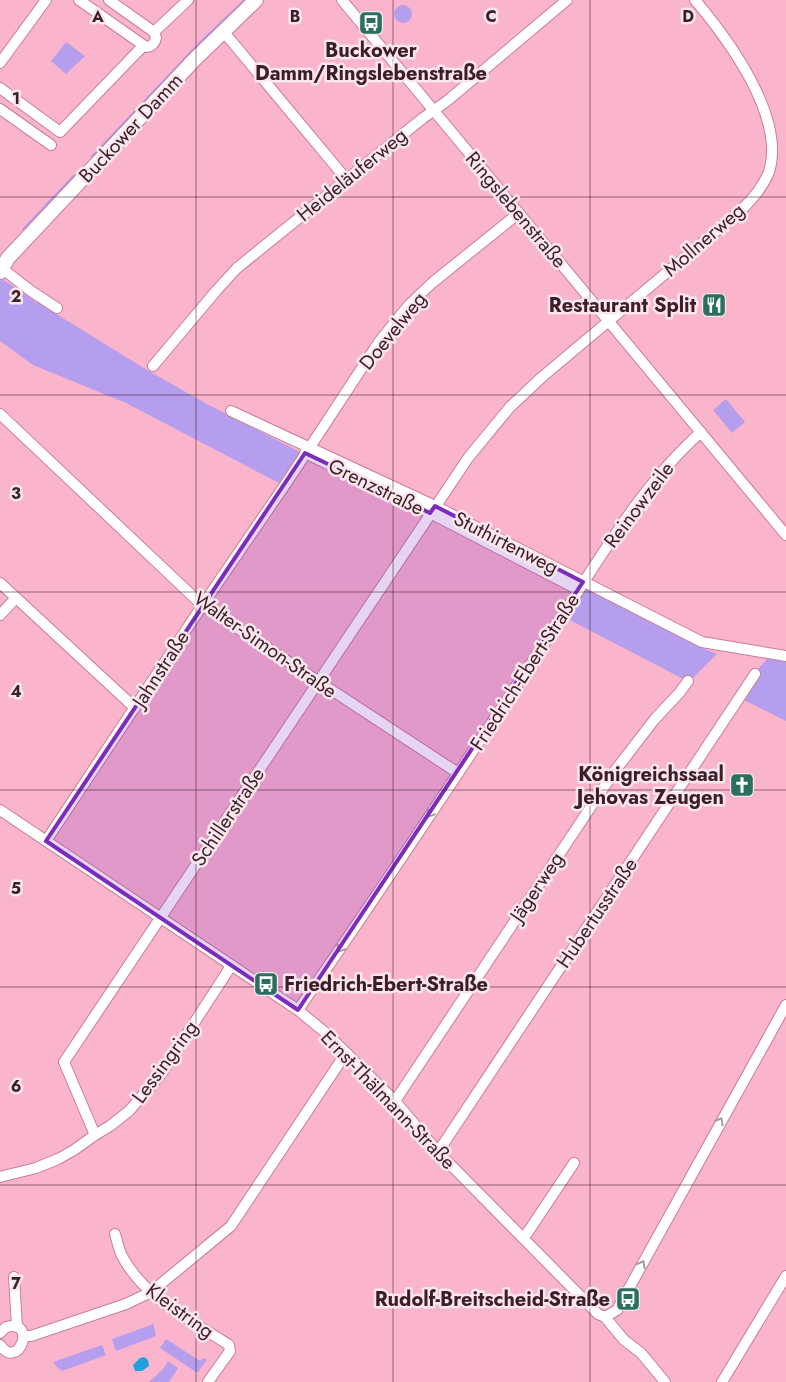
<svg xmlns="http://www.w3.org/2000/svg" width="786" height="1382" viewBox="0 0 786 1382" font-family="Jost,sans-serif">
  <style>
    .green { fill: #b59eee }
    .water { fill: #229fde }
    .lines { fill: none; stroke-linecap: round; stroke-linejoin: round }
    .street-casing { stroke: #cb7b98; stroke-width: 12 }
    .secondary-casing { stroke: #cb7b98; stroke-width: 16 }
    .street { stroke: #fff; stroke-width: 10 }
    .secondary { stroke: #fff; stroke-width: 14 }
    .oneway { stroke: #a8999f }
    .marked { fill: #7b2cbf; fill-opacity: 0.2; stroke: #7b2cbf; stroke-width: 4; stroke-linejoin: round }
    .grid { fill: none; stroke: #3d1d29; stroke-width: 1; stroke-opacity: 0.55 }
    .labels { text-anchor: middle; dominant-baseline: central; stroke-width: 5; stroke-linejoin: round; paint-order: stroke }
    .poi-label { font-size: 20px; font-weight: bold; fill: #3d1d29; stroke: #f9e7ec; text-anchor: end }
    .street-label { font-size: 20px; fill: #3d1d29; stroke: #f9e7ec }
    .grid-label { font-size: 16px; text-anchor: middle; font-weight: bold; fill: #3d1d29; stroke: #f9e7ec; stroke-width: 5; stroke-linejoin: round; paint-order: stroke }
  </style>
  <rect width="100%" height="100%" fill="#fab5cc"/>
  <g class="green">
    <path d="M243,0H250L95,159L90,157L199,42Z"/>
    <circle cx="403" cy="14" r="9"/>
    <path d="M66,42L85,56L66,74L51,61Z"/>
    <path d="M73,175L77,176L25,232L22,229Z"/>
    <path d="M2,279L36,302L34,304L37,302L147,370L207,404L300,452L279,483L126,403L33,365L0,341V281Z"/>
    <path d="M726,399L745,422L732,433L713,410Z"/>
    <path d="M588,587L695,645L717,654L689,682L566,618L585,589Z"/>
    <path d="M771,655L786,658V721L740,698L756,671Z"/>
    <path d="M153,1323L156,1336L116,1351L112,1339L151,1325Z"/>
    <path d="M166,1339L200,1361L203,1358L207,1360L198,1372H196L160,1348Z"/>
    <path d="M102,1345L106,1355L62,1371L57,1367L53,1362Z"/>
    <path d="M168,1361L178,1368L169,1382H149L164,1368Z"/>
  </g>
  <path class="water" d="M144,1357L148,1360L149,1366L142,1371H135L133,1365L140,1358Z"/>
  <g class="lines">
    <defs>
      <g id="street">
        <path d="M79,0L146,47C151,47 155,43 156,38L154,32L188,0"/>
        <path d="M109,0L154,32"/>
        <path d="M342,0L786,535"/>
        <path d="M223,31L347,180"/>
        <path d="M0,63L46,0"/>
        <path d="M0,88L60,132L143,46"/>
        <path d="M0,109L51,145"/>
        <path d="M0,267L31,291L57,308"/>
        <path d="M153,366L216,291L237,268L423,118L447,101L567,0"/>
        <path d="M231,411L435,506L702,642L786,656"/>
        <path d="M0,414L202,605L458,773"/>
        <path d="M305,453L430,513L579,590"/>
        <path d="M0,583L135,708"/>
        <path d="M0,615L16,598"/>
        <path d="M0,810L298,1010L327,1034L395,1101L438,1152L598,1314L605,1317L624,1340L641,1353L665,1382"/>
        <path d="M46,841L200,609L289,479L379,342L409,305L432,283L519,213"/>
        <path d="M298,1010C382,889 463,766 544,644C592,572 636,490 701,432"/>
        <path d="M395,1101L614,772L654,720L680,692L688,681"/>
        <path d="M95,1135L64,1062L468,458L510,407L542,377L740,211C752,200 763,187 769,172C786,117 728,39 695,0"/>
        <path d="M438,1152L755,674"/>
        <path d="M0,1177L36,1168L58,1159L74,1150L95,1135L110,1126L129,1111L161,1074L231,966"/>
        <path d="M115,1234C117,1241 119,1250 122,1256C145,1299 191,1320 229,1345L230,1351L208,1382"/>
        <path d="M523,1238L528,1232L574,1163"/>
        <path d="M14,1277L17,1327"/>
        <path d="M605,1317L617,1310L786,1005"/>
        <path d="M0,1333L6,1327C38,1318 19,1372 0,1345"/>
        <path d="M24,1336H31L126,1304L151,1292L231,1226L346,1053"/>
        <path d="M722,1382L786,1276"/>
      </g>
      <path id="secondary" d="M0,272L8,258L195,59L256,0"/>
    </defs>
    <use href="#street" class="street-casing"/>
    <use href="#secondary" class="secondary-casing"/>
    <use href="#street" class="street"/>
    <use href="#secondary" class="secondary"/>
  </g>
  <defs><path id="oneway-chevron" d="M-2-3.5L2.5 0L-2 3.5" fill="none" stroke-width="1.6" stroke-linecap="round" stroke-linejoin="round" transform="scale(1.25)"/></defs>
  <g class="oneway">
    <use href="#oneway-chevron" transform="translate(430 814) rotate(124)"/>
    <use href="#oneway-chevron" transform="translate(340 949) rotate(124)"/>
    <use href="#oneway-chevron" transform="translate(720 1121) rotate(-60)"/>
    <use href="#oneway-chevron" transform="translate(642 1264) rotate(-61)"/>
  </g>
  <path class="marked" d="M305,453L430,513L435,506L583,582L298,1010L46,841Z"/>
  <path class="grid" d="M196,0V1382M393,0V1382M590,0V1382M0,197H786M0,395H786M0,592H786M0,790H786M0,987H786M0,1185H786"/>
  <defs>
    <symbol id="bus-square" viewBox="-11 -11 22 22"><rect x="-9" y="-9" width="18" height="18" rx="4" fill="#2b6f61" stroke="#f9e7ec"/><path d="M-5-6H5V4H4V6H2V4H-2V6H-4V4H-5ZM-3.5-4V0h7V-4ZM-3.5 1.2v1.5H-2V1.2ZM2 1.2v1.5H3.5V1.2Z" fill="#fff"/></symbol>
    <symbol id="restaurant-square" viewBox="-11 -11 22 22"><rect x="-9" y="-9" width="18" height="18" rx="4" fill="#2b6f61" stroke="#f9e7ec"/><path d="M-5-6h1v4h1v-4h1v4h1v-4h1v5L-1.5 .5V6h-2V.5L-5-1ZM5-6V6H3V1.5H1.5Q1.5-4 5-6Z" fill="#fff"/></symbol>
    <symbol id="church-square" viewBox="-11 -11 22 22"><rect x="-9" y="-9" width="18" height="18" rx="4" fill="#2b6f61" stroke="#f9e7ec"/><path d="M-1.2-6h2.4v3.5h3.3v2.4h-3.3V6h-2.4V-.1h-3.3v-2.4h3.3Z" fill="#fff"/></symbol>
  </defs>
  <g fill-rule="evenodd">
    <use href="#bus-square" x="357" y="9" width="28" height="28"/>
    <use href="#restaurant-square" x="700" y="291" width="28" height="28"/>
    <use href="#church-square" x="728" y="771" width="28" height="28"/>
    <use href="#bus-square" x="252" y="970" width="28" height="28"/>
    <use href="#bus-square" x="614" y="1285" width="28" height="28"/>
  </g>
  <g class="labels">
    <g class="poi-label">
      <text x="371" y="50" text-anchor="middle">Buckower<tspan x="371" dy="23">Damm/Ringslebenstraße</tspan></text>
      <text x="696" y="305">Restaurant Split</text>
      <text x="724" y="774">Königreichssaal<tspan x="724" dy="23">Jehovas Zeugen</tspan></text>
      <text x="284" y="984" text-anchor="start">Friedrich-Ebert-Straße</text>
      <text x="610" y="1299">Rudolf-Breitscheid-Straße</text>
    </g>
    <g class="street-label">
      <text transform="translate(131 128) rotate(-47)">Buckower Damm</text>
      <text transform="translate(352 175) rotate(-39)">Heideläuferweg</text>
      <text transform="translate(516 210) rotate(50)">Ringslebenstraße</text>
      <text transform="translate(704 240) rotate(-41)">Mollnerweg</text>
      <text transform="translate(393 331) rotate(-51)">Doevelweg</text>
      <text transform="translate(376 487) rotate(26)">Grenzstraße</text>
      <text transform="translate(639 505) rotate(-53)">Reinowzeile</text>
      <text transform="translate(506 543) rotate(27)">Stuthirtenweg</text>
      <text transform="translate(265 645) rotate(35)">Walter-Simon-Straße</text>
      <text transform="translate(161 669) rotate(-57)">Jahnstraße</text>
      <text transform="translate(525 672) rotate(-57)">Friedrich-Ebert-Straße</text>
      <text transform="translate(228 817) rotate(-56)">Schillerstraße</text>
      <text transform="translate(537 887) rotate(-56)">Jägerweg</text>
      <text transform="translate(597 913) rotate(-56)">Hubertusstraße</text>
      <text transform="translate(165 1062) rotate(-54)">Lessingring</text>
      <text transform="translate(388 1100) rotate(46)">Ernst-Thälmann-Straße</text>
      <text transform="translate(180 1311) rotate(36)">Kleistring</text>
    </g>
  </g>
  <g class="grid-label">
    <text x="98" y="22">A</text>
    <text x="295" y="22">B</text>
    <text x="491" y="22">C</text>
    <text x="688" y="22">D</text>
    <text x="16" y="104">1</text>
    <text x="16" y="302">2</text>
    <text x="16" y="499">3</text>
    <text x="16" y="697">4</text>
    <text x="16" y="894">5</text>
    <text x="16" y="1092">6</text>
    <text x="16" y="1289">7</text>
  </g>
</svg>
